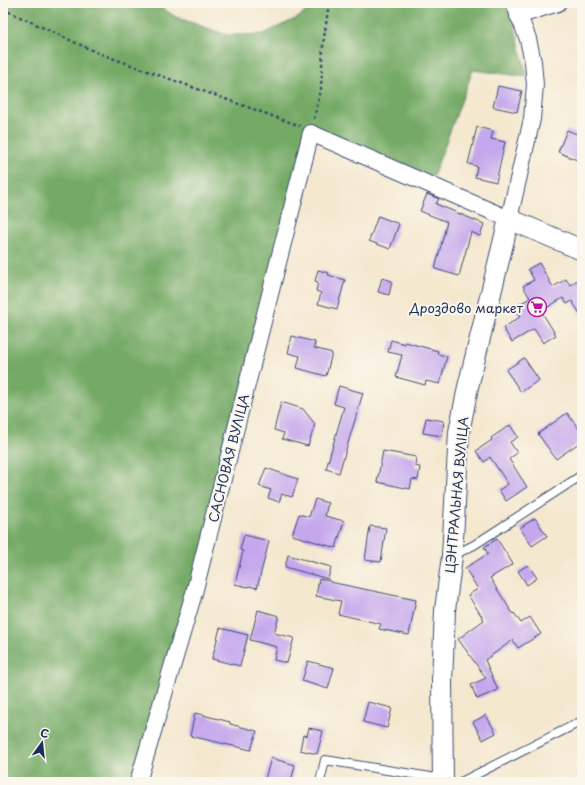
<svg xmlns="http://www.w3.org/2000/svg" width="585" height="785" viewBox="0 0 585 785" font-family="'Playpen Sans',sans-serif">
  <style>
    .forest { fill: #74aa66; stroke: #486c62 }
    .building { fill: #c4a7ed }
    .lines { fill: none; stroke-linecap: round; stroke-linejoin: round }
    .service-casing { stroke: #3c4b6f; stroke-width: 10 }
    .minor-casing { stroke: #3c4b6f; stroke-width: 18 }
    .tertiary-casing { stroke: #3c4b6f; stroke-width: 22 }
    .path { stroke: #3c4b6f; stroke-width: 2.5; stroke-dasharray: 3 3; stroke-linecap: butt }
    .service { stroke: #fff; stroke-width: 8 }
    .minor { stroke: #fff; stroke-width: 16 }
    .tertiary { stroke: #fff; stroke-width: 20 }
    .labels { text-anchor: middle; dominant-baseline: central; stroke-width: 4; stroke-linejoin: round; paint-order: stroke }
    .poi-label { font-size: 13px; fill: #1b2f5e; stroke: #fbf7ec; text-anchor: end }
    .street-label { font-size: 13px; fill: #1b2f5e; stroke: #fbf7ec }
  </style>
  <rect width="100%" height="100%" fill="#fbf7ec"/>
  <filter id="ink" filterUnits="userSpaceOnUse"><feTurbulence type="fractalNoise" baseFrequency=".025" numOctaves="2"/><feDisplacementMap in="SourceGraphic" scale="8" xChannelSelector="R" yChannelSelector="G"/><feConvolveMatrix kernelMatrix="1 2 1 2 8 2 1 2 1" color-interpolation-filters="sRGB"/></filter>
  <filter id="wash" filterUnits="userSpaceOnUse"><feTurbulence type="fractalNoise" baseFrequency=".012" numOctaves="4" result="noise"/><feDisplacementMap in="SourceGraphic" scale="16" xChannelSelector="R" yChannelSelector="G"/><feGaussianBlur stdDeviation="0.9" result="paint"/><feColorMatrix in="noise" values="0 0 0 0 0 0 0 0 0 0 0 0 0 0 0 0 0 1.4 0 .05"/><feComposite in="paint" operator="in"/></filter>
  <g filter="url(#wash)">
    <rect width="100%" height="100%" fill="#f4e8cf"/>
    <path class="forest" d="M3,3H154L176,17L227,35L263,34L299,17L316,3H507L511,10L527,77L473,70L433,177L311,133L194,593L132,782H3Z"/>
    <g id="blocks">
      <g class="building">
        <path d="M498,86L522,91L517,112L493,107Z"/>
        <path d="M477,127L493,131L491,139L505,142L496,182L475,177L477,166L468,164Z"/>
        <path d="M567,130L582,136V162L558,152Z"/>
        <path d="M427,194L439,199L436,204L484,224L480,236L471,232L459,276L435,269L447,222L420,211Z"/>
        <path d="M378,216L399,224L390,249L369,241Z"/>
        <path d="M539,263L553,287L566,279L570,285L582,277V317L572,301L567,304L563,298L541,311L556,335L543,343L534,329L512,342L503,328L520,317L514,307L530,298L523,286L534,280L528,269Z"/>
        <path d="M318,270L329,273L328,275L345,280L337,309L318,304L321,293L316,291L318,282L315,281Z"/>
        <path d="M382,278L392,281L389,295L378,292Z"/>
        <path d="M292,336L315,342L314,348L332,353L326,376L297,368L300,356L288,353Z"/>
        <path d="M391,340L405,344V342L438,351L437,354L447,356L440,384L426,381L425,385L396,377L402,355L388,352Z"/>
        <path d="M524,358L539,380L521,392L506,370Z"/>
        <path d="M339,386L363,393L339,473L326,469L344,407L334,404Z"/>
        <path d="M281,402L303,409L315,424L308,446L282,439L284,433L274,430Z"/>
        <path d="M567,413L582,433V441L556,459L538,434Z"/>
        <path d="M426,418L444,421L442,436L423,433Z"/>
        <path d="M510,425L518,437L510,442L517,453L509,459L527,487L506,501L499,490L508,484L490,457L484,462L476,451L492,440L491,438Z"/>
        <path d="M383,451L416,457L415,466L420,467L418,480L412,479L410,489L377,482Z"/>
        <path d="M266,468L298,479L292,497L282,494L279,502L268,498L271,490L259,486Z"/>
        <path d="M315,499L328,503L325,516L344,521L336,548L292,535L299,514L309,517Z"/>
        <path d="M535,518L547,536L532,546L520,528Z"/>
        <path d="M370,526L386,528L381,562L365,560Z"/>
        <path d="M244,535L269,541L257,588L249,586L248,587L235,584L243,551L240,550Z"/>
        <path d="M497,539L513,564L490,578L513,614L514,613L521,623L530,617L541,634L518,648L513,640L485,660L498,690L477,699L471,685L486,678L458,639L484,620L468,595L478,589L465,568L488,554L484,547Z"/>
        <path d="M288,555L331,567L328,579L285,567Z"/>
        <path d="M528,565L537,578L527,585L518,571Z"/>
        <path d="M319,579L330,581V582L416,600L409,635L379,629L381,624L338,614L341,601L316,596Z"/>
        <path d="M258,610L279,616L274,633L294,638L287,663L274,660L277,647L250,640Z"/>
        <path d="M220,628L248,635L240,666L212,659Z"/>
        <path d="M308,661L334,668L328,689L302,681Z"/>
        <path d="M368,702L392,708L387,728L363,722Z"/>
        <path d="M195,713L230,722V724L257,731L251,750L190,736Z"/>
        <path d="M486,715L496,733L483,740L473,722Z"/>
        <path d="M309,728L323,731L317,754L300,750L303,735L307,736Z"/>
        <path d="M271,758L295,765L291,782H276L265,779Z"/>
      </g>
    </g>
  </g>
  <g filter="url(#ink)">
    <use href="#blocks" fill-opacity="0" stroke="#3c4b6f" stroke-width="1"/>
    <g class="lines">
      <defs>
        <g id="service">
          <path d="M452,556L474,545L582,475"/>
          <path d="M320,782L325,760L443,779"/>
          <path d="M461,782L582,721"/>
        </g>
        <g id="minor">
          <path d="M518,16L558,3"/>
          <path d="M138,782L194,593L311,133L509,219L532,119L535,85L533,62L528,39L514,3"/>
        </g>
        <path id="tertiary" d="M443,782L442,681L445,610L452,556L459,432L468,387L509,219L582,250"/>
      </defs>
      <use href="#service" class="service-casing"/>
      <use href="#minor" class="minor-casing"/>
      <use href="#tertiary" class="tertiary-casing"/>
      <g class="path">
        <path d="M3,9L98,53L300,126"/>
        <path d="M314,119L321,89L323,45L329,3"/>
      </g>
      <use href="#service" class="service"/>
      <use href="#minor" class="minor"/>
      <use href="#tertiary" class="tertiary"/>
    </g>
  </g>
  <defs>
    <symbol id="supermarket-ring" viewBox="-11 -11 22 22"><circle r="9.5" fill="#fbf7ec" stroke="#b5179e" stroke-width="1.5"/><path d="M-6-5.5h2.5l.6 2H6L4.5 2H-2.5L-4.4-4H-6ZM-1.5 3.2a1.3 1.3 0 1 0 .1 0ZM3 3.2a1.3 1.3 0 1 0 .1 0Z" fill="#b5179e"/></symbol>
  </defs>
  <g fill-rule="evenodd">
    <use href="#supermarket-ring" x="526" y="296" width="22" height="22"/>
  </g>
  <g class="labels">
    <g class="poi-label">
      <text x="523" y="307">Дроздово маркет</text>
    </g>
    <g class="street-label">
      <text transform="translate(228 458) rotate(-76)">САСНОВАЯ ВУЛІЦА</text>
      <text transform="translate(456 495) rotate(-85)">ЦЭНТРАЛЬНАЯ ВУЛІЦА</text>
    </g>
  </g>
  <rect width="585" height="785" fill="none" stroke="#fbf7ec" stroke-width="16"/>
  <g transform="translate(42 743) rotate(15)" stroke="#fbf7ec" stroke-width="3" paint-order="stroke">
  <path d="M0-3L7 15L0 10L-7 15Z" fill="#1b2f5e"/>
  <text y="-6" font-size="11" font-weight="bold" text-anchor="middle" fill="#1b2f5e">С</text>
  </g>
</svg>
